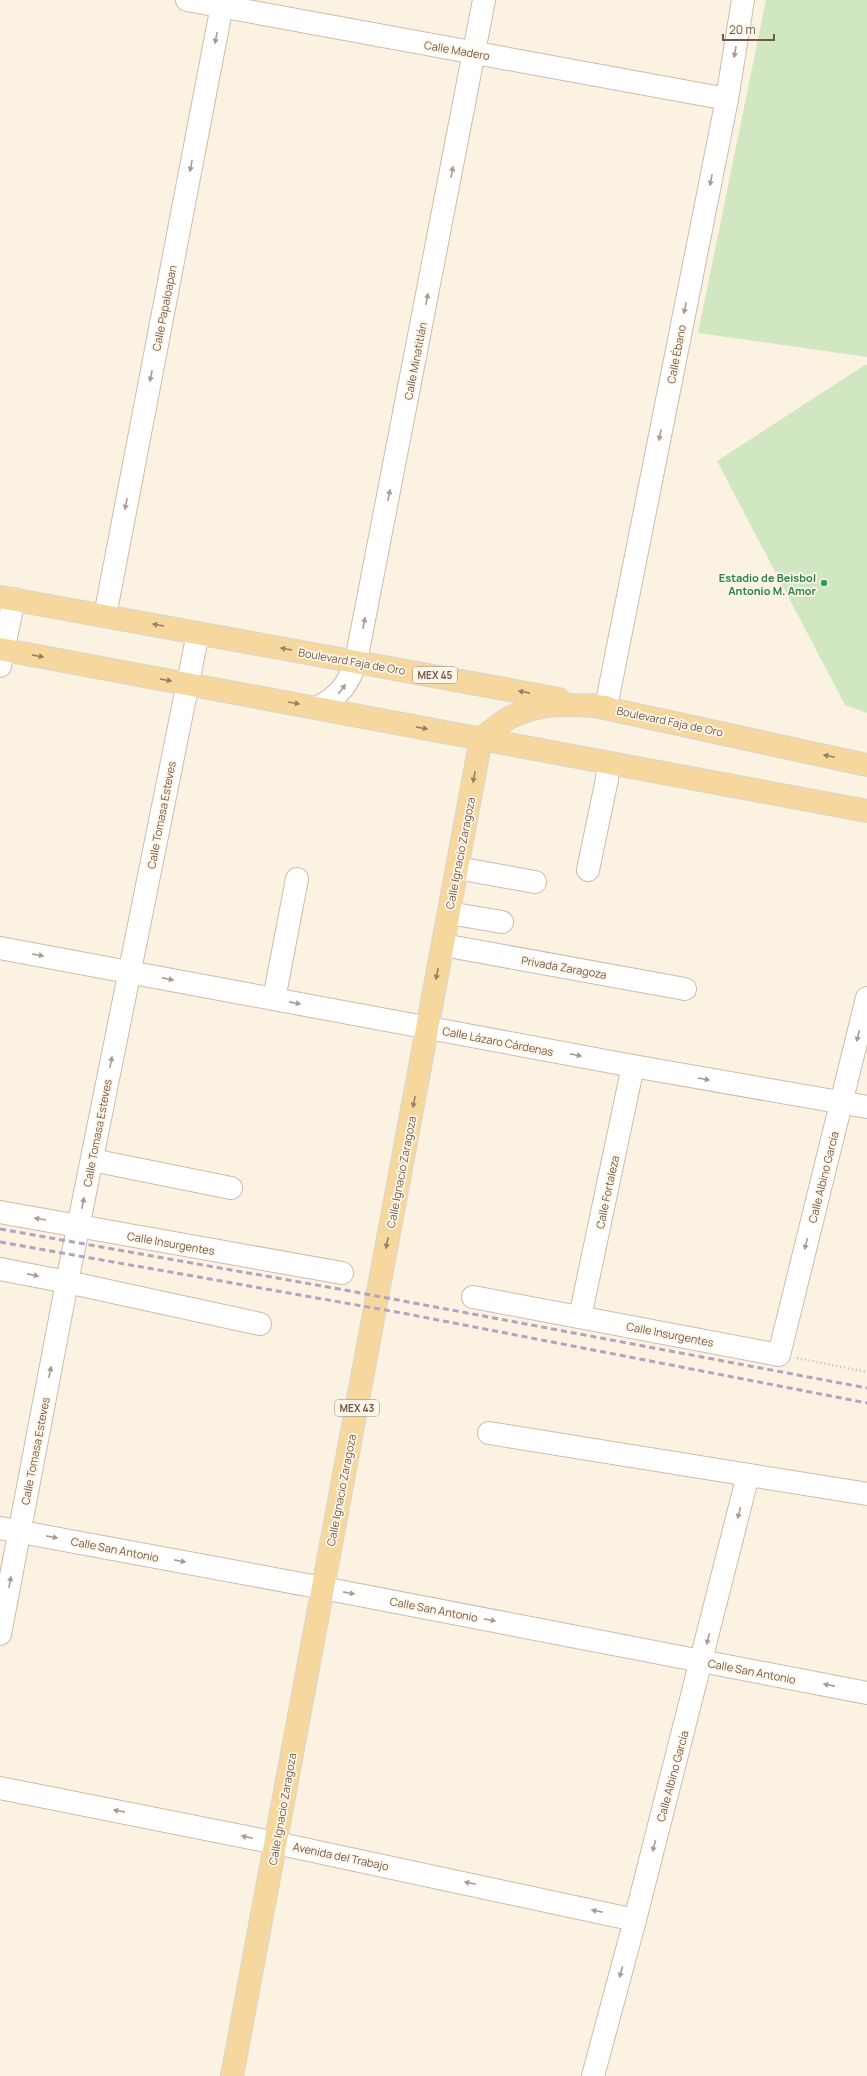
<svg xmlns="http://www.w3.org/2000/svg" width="867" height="2076" viewBox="0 0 867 2076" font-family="Manrope,sans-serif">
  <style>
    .green { fill: #d0e7c2 }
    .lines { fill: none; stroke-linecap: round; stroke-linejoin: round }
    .minor-casing { stroke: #cdbcad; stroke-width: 24 }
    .major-casing { stroke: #dad4d0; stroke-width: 24 }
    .path { stroke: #d3b59f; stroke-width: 2.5; stroke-dasharray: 1 3; stroke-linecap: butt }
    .minor { stroke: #fff; stroke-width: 22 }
    .major { stroke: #f6d89e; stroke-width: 22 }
    .rail { stroke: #b5a2c3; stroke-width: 3; stroke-dasharray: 6 4; stroke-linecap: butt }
    .oneway { fill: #aa9b92 }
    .oneway2 { fill: #997f63 }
    .leisure-dot { fill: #2e9e5b; stroke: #fef6e8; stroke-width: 1.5 }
    .labels { text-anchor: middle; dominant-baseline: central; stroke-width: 3.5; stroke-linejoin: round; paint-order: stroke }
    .shield { fill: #fef6e8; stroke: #9b8879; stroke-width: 1 }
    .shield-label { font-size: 10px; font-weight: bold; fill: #71594a }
    .street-label { font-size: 11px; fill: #71594a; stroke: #fef6e8 }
    .leisure-label { font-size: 11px; font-weight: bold; fill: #27864d; stroke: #fef6e8; text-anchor: end }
  </style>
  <rect width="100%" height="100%" fill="#fbf2e2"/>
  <g class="green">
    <path d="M766,0H867V357L698,333Z"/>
    <path d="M865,365H867V713L845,705L717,461Z"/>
  </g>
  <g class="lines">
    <defs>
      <g id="minor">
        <path d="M187,0L727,99"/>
        <path d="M105,616L223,0"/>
        <path d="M0,666L14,599"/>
        <path d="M318,707C339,697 349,683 356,661L484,0"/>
        <path d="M606,707L727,99L743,0"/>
        <path d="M457,868L535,882"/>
        <path d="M588,870L607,779L608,763"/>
        <path d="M449,913L502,922"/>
        <path d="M443,945L685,989"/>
        <path d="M0,948L633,1066L867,1107"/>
        <path d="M274,999L297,879"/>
        <path d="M92,1160L231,1188"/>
        <path d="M0,1212L342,1273"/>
        <path d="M0,1269L67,1282L260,1324"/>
        <path d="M473,1297L779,1355L867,998"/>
        <path d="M580,1317L633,1066"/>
        <path d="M489,1433L867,1494"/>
        <path d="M0,1528L323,1588L867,1693"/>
        <path d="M0,1634L67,1282L198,633"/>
        <path d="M0,1788L276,1843L635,1920"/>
        <path d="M593,2076L635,1920L748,1475"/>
      </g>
      <g id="major">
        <path d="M0,597L559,699"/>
        <path d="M0,649L867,811"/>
        <path d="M591,705L867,765"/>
        <path d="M232,2076L481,739C490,732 499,724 509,718C540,702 571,704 606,707"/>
      </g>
    </defs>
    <use href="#minor" class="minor-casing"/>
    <use href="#major" class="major-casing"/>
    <path class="path" d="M797,1358L867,1372"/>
    <use href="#minor" class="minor"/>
    <use href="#major" class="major"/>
    <g class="rail">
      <path d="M0,1229L350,1291L867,1388"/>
      <path d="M0,1242L402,1313L867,1403"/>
    </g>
  </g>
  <defs><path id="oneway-solid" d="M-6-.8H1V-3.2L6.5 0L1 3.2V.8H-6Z"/></defs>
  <g class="oneway">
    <use href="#oneway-solid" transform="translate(216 38) rotate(101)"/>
    <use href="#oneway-solid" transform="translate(735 52) rotate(100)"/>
    <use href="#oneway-solid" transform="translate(191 166) rotate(101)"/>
    <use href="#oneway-solid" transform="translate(452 172) rotate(-79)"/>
    <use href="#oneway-solid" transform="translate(711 180) rotate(101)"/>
    <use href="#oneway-solid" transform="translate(427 299) rotate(-79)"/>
    <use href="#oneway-solid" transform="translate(685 308) rotate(101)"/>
    <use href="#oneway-solid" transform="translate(151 376) rotate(101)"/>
    <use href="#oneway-solid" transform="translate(660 435) rotate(101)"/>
    <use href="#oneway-solid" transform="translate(389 495) rotate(-79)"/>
    <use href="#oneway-solid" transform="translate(126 504) rotate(101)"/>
    <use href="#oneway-solid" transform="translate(364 623) rotate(-79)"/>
    <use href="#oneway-solid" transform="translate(342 689) rotate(-53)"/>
    <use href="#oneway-solid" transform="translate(38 955) rotate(10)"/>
    <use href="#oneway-solid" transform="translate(168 979) rotate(11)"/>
    <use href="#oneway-solid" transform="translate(295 1003) rotate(11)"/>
    <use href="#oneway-solid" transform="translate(858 1036) rotate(104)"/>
    <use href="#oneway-solid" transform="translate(576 1055) rotate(11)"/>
    <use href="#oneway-solid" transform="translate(111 1062) rotate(-79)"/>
    <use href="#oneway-solid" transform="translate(704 1079) rotate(10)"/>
    <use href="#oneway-solid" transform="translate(83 1203) rotate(-79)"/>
    <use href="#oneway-solid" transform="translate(40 1219) rotate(-170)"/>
    <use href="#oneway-solid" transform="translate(806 1244) rotate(104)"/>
    <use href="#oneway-solid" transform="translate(33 1275) rotate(11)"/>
    <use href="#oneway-solid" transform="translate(50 1372) rotate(-79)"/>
    <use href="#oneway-solid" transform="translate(739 1513) rotate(104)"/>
    <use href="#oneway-solid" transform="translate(52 1537) rotate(11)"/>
    <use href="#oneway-solid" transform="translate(180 1561) rotate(11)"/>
    <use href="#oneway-solid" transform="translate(10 1582) rotate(-79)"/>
    <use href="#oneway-solid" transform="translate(349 1593) rotate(11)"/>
    <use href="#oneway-solid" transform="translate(490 1620) rotate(11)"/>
    <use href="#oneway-solid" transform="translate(708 1639) rotate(104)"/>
    <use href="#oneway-solid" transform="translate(829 1685) rotate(-169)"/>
    <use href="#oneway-solid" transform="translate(119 1811) rotate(-169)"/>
    <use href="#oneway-solid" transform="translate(247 1837) rotate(-168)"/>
    <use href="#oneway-solid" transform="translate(654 1846) rotate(105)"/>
    <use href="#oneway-solid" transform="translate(470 1883) rotate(-168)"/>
    <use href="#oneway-solid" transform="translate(597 1911) rotate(-168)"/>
    <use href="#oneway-solid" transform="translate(621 1972) rotate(105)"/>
  </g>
  <g class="oneway2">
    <use href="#oneway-solid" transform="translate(158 625) rotate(-170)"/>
    <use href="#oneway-solid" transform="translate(286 649) rotate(-170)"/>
    <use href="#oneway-solid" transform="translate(38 656) rotate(11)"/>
    <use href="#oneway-solid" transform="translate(166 680) rotate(11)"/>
    <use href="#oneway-solid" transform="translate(524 692) rotate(-169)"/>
    <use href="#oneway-solid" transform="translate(294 703) rotate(10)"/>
    <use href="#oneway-solid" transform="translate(422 728) rotate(11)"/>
    <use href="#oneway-solid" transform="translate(829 756) rotate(-168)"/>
    <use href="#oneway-solid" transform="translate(474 777) rotate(101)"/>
    <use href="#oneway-solid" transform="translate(437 974) rotate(101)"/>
    <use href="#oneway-solid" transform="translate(414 1102) rotate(101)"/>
    <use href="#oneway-solid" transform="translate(387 1243) rotate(101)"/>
  </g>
  <circle class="leisure-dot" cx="824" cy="583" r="4"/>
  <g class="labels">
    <g class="shield">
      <rect x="413" y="667" width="44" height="16" rx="3"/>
      <rect x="335" y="1400" width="44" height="16" rx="3"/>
    </g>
    <g class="shield-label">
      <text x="435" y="675">MEX 45</text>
      <text x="357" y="1408">MEX 43</text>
    </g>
    <g class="street-label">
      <text transform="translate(457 50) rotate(10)">Calle Madero</text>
      <text transform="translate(164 308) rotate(-79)">Calle Papaloapan</text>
      <text transform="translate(676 354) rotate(-79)">Calle Ébano</text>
      <text transform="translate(415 361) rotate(-79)">Calle Minatitlán</text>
      <text transform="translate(352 661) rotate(10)">Boulevard Faja de Oro</text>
      <text transform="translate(670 721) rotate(12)">Boulevard Faja de Oro</text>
      <text transform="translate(161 815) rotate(-79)">Calle Tomasa Esteves</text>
      <text transform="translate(460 853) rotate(-79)">Calle Ignacio Zaragoza</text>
      <text transform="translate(564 967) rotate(10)">Privada Zaragoza</text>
      <text transform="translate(498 1041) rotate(11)">Calle Lázaro Cárdenas</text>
      <text transform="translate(97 1133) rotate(-79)">Calle Tomasa Esteves</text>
      <text transform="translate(401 1172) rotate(-79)">Calle Ignacio Zaragoza</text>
      <text transform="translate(823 1177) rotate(-76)">Calle Albino García</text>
      <text transform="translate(607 1192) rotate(-78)">Calle Fortaleza</text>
      <text transform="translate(171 1243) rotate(10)">Calle Insurgentes</text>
      <text transform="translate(670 1334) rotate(11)">Calle Insurgentes</text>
      <text transform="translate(35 1451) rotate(-79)">Calle Tomasa Esteves</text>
      <text transform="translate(341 1490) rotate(-79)">Calle Ignacio Zaragoza</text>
      <text transform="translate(115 1549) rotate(11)">Calle San Antonio</text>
      <text transform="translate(434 1609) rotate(11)">Calle San Antonio</text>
      <text transform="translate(752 1671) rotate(11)">Calle San Antonio</text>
      <text transform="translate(672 1776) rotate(-75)">Calle Albino García</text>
      <text transform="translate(282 1809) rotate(-80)">Calle Ignacio Zaragoza</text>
      <text transform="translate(341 1856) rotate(12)">Avenida del Trabajo</text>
    </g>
    <g class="leisure-label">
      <text x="816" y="577">Estadio de Beisbol<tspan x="816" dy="13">Antonio M. Amor</tspan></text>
    </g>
  </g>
  <path d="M723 34v6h51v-6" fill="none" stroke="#71594a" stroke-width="2"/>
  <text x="729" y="34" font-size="12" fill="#71594a" stroke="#fef6e8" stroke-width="3" paint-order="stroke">20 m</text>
</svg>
